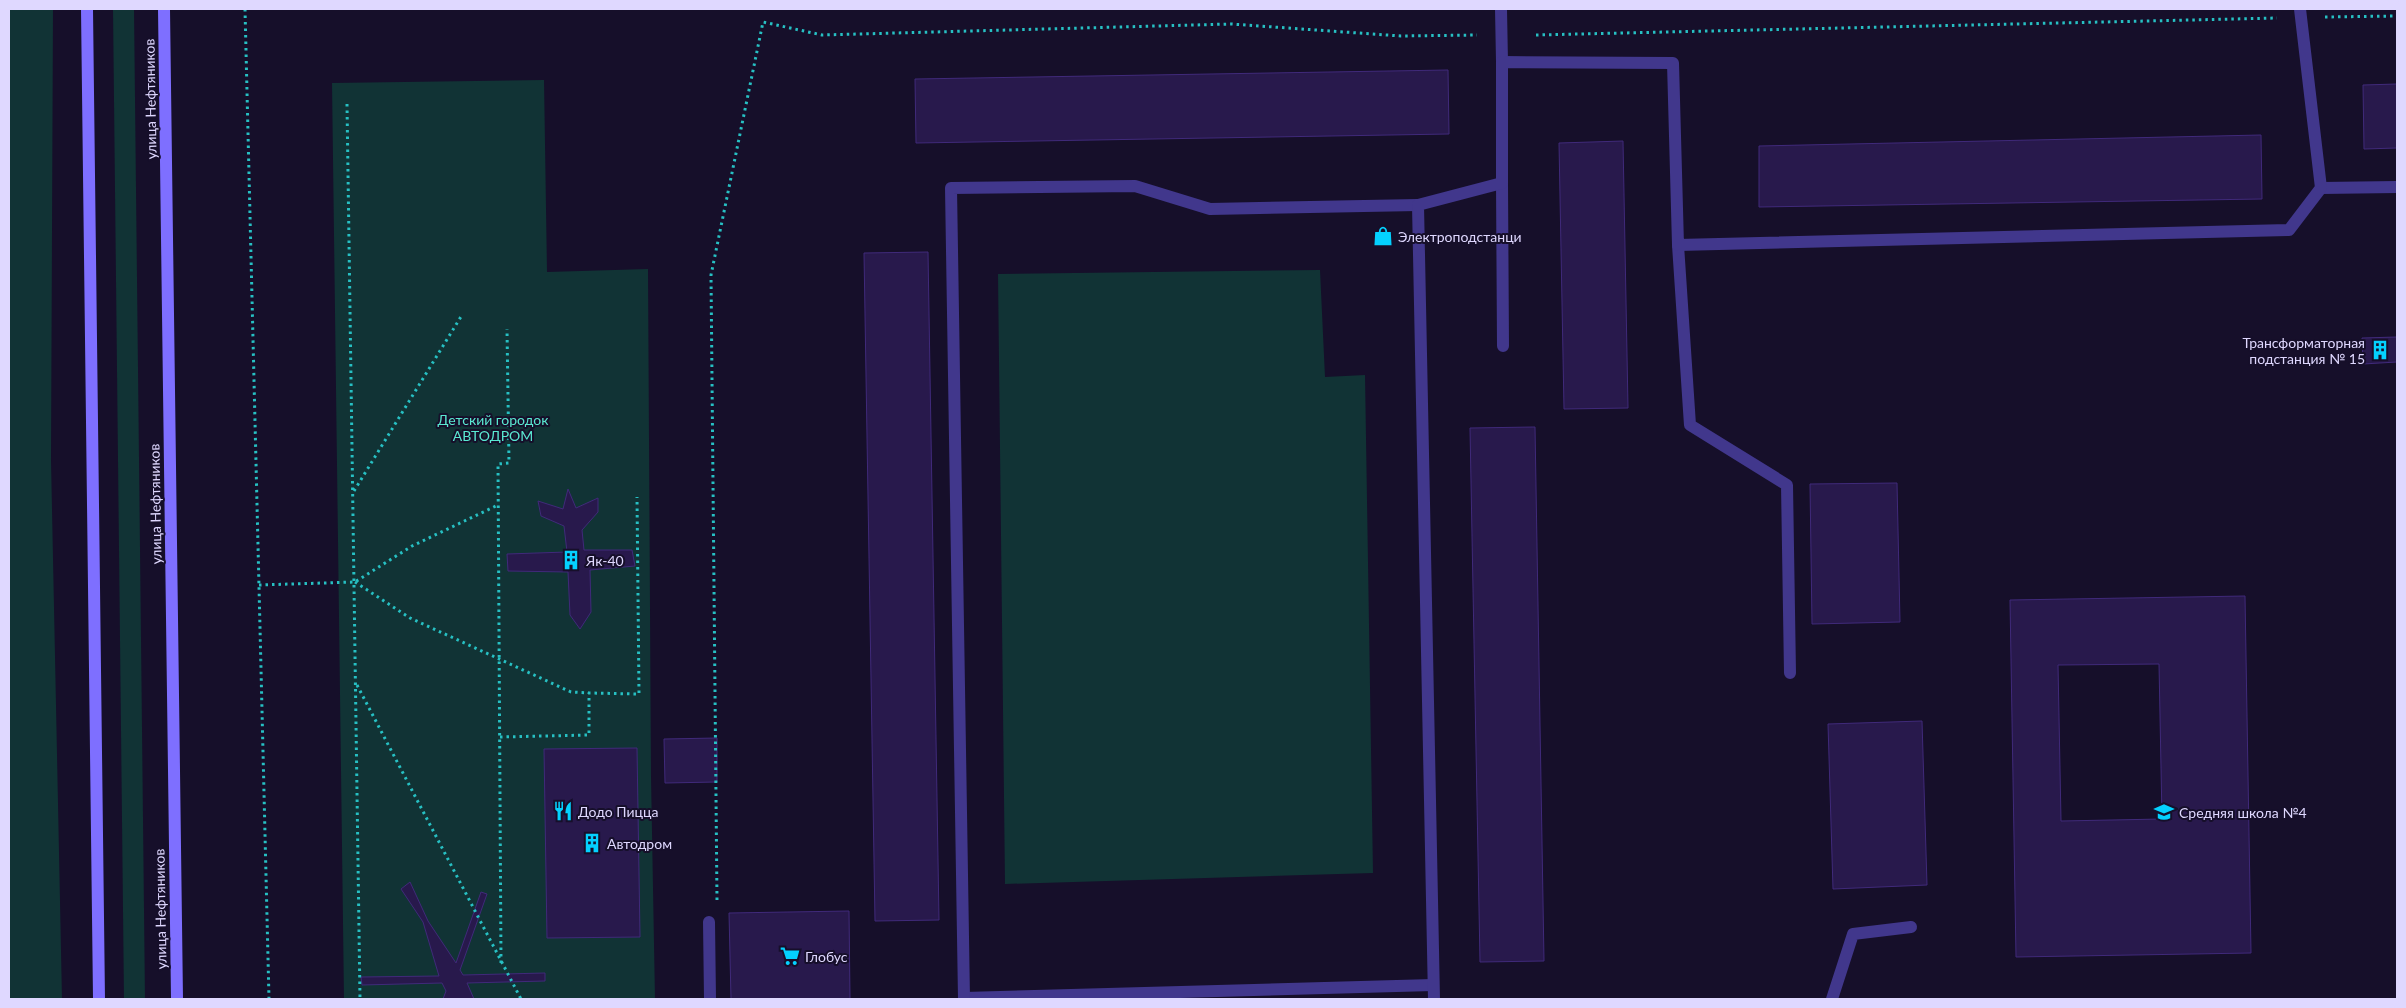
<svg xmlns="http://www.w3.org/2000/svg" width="2406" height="1008" viewBox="0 0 2406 1008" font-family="Lato,sans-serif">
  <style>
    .green { fill: #113335 }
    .building { fill: #28194c; stroke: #402a7a; fill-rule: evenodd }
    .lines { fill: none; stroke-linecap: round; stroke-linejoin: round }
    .path { stroke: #27c0c3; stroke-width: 3; stroke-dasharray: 2.5 4; stroke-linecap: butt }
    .service { stroke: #41378c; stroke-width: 12 }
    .secondary { stroke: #7e6fff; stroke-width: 12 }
    .labels { text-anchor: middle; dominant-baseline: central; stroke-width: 4; stroke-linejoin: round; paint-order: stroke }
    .street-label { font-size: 14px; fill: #dfd8ff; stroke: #160f2a }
    .poi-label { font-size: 14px; fill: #dfd8ff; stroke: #160f2a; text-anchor: start }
    .park-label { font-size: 14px; fill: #5ae8d1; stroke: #160f2a }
  </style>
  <rect width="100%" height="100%" fill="#160f2a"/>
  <g class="green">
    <path d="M9,9H53L51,460L62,999H9Z"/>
    <path d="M113,9H134L145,999H124Z"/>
    <path d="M544,80L547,272L648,269L651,776L655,999H344L332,83Z"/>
    <path d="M1320,270L1325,377L1365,375L1373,873L1005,884L998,274Z"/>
  </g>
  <g class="building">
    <path d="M1448,70L1449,134L916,143L915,79Z"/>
    <path d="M2397,84V148L2364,149L2363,85Z"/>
    <path d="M2261,135L2262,199L1759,207V146Z"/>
    <path d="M1623,141L1628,408L1564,409L1559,143Z"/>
    <path d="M928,252L939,920L875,921L864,253Z"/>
    <path d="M2397,337V362L2363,364L2362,338Z"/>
    <path d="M1535,427L1544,961L1480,962L1470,428Z"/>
    <path d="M1897,483L1900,622L1812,624L1810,484Z"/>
    <path d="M568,489L576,508L598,498V512L582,530L584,550H632L635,566L590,570L591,612L580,629L570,615L568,572L508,571L507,554L567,552L564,526L541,516L538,501L563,509Z"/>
    <path d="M2245,596L2251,953L2016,957L2010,600ZM2159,664L2162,819L2061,821L2058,665Z"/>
    <path d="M1922,721L1927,885L1833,889L1828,724Z"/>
    <path d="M717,738V782L665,783L664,739Z"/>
    <path d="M637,748L640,937L547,938L544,749Z"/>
    <path d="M410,882L428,921L456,963L481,892L487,894L460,970L463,975L545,973V981L467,983L474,999H443L446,991L442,983L362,985L361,977L439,976L423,922L401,889Z"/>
    <path d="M849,911L850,999H731L729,913Z"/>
  </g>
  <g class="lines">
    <g class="path">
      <path d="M245,9L269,999"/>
      <path d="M2325,17L2397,16"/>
      <path d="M1536,35L2277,18"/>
      <path d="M347,104L360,999"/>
      <path d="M354,491L462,315"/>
      <path d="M355,582L410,618L571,692L589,693"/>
      <path d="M259,585L355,582L412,546L498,505"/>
      <path d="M357,685L521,999"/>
      <path d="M500,737L589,735V693L639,694L637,497"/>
      <path d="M717,900L711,275L763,22L822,35L1231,24L1401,36L1477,35"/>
      <path d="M501,963L498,464L509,463L507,329"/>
    </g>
    <g class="service">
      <path d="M1501,9L1502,62"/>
      <path d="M1502,183L1503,346"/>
      <path d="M2321,188L2397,187"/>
      <path d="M1678,245L1690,425L1787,485L1790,673"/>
      <path d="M709,922L710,999"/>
      <path d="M964,998L1433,985"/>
      <path d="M964,999L951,188L1135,186L1210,209L1418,205"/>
      <path d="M1434,999L1418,205L1502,183V62L1673,63L1678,245L2289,230L2321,188L2300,9"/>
      <path d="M1832,999L1853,934L1911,927"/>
    </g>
    <g class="secondary">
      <path d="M87,9L99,999"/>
      <path d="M164,9L177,999"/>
    </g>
  </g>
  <defs>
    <symbol id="shop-bare" viewBox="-9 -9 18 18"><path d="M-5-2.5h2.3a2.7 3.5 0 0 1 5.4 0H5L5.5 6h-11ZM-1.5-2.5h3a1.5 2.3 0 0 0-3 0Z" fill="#04d1ff" stroke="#160f2a" stroke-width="2.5" paint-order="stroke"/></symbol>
    <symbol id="building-bare" viewBox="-9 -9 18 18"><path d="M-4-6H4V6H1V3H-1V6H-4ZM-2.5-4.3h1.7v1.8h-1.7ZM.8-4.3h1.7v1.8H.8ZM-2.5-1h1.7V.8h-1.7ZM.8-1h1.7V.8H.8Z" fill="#04d1ff" stroke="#160f2a" stroke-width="2.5" paint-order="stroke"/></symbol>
    <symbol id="restaurant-bare" viewBox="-9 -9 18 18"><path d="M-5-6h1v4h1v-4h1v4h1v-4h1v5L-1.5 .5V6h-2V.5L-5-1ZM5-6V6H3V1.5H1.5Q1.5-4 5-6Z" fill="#04d1ff" stroke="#160f2a" stroke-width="2.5" paint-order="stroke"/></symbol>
    <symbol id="school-bare" viewBox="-9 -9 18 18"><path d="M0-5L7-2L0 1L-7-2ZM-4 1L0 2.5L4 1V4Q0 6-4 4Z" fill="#04d1ff" stroke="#160f2a" stroke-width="2.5" paint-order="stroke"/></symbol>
    <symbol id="supermarket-bare" viewBox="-9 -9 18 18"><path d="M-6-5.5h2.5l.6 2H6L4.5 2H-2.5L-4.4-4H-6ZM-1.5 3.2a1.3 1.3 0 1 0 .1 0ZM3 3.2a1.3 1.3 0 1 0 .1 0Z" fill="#04d1ff" stroke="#160f2a" stroke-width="2.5" paint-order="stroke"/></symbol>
  </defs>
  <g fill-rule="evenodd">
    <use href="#shop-bare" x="1369" y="222" width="28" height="28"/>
    <use href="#building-bare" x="2366" y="336" width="28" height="28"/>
    <use href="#building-bare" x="557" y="546" width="28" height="28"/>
    <use href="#restaurant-bare" x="549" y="797" width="28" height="28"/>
    <use href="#school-bare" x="2150" y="798" width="28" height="28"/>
    <use href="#building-bare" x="578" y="829" width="28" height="28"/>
    <use href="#supermarket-bare" x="776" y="942" width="28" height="28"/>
  </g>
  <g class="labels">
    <g class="street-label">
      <text transform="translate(150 99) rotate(-91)">улица Нефтяников</text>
      <text transform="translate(155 504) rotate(-91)">улица Нефтяников</text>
      <text transform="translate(160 909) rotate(-91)">улица Нефтяников</text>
    </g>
    <g class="poi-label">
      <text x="1398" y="236">Электроподстанци</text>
      <text x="2365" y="342" text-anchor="end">Трансформаторная<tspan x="2365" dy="16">подстанция № 15</tspan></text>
      <text x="586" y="560">Як-40</text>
      <text x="578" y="811">Додо Пицца</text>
      <text x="2179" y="812">Средняя школа №4</text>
      <text x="607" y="843">Автодром</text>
      <text x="805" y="956">Глобус</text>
    </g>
    <g class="park-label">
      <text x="493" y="419">Детский городок<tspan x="493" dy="16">АВТОДРОМ</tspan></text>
    </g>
  </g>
  <rect width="2406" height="1008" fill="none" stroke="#dfd8ff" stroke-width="20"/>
</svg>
